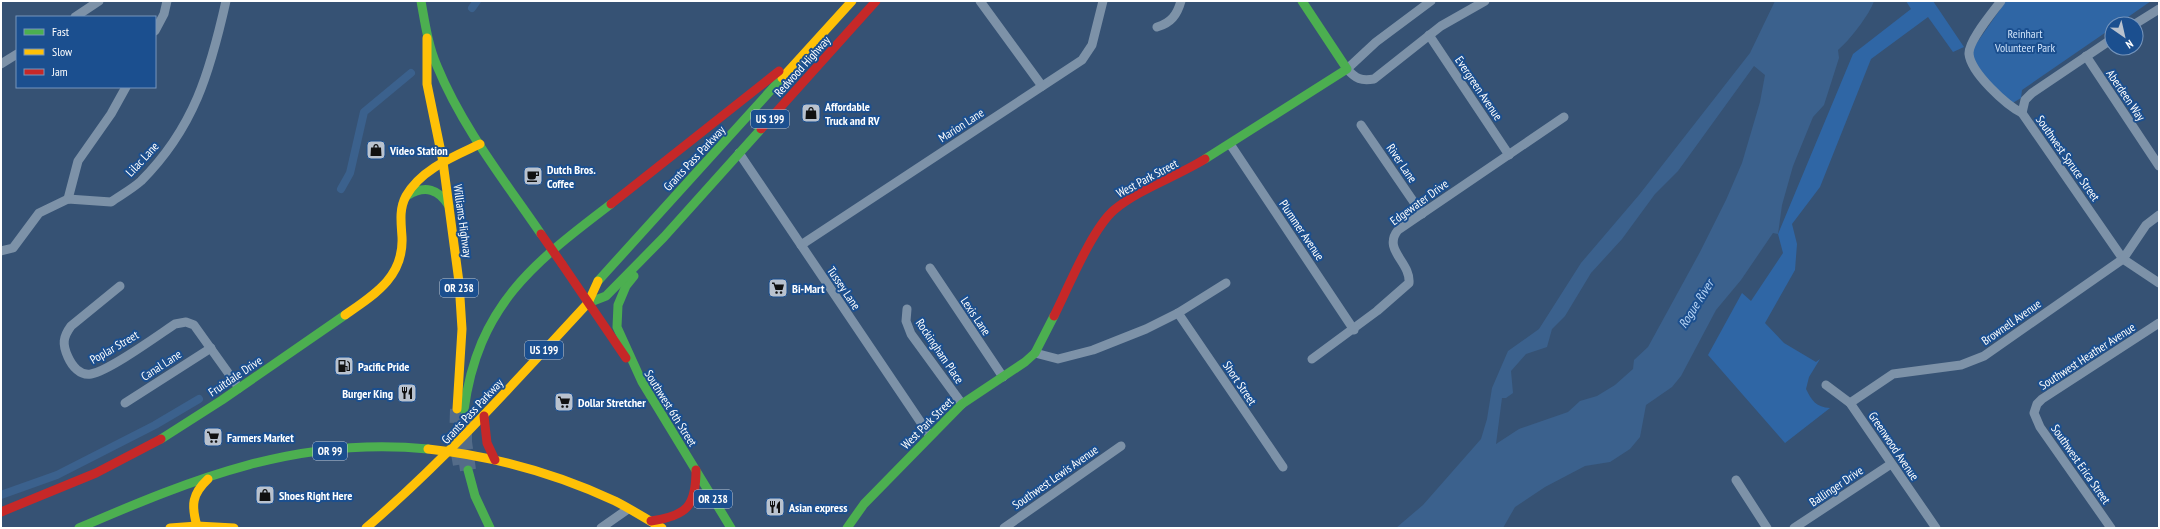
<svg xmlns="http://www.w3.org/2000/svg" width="2160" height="529" viewBox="0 0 2160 529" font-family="'PT Sans Narrow',sans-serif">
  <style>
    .green { fill: #2f66a5 }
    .water { fill: #3b618d; fill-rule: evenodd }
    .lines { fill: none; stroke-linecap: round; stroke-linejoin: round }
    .canal { stroke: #3b618d; stroke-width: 8 }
    .primary-tunnel { stroke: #546c89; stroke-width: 14; stroke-dasharray: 14 7; stroke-linecap: butt }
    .highway-tunnel { stroke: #546c89; stroke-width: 16; stroke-dasharray: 16 8; stroke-linecap: butt }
    .street { stroke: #7d92a8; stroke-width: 9 }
    .fast { stroke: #4caf50; stroke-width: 9 }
    .slow { stroke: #ffc107; stroke-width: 9 }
    .jam { stroke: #c62828; stroke-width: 9 }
    .jam-bridge { stroke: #c62828; stroke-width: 9 }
    .labels { text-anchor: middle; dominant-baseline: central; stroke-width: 4; stroke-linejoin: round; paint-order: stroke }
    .shield { fill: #1b4f8f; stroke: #bbcadd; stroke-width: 1 }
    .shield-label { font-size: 11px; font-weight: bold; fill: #fff }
    .park-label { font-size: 12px; fill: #cfe3fa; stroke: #1b4f8f }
    .street-label { font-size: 12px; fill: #fff; stroke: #1b4f8f }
    .poi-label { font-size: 12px; font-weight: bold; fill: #fff; stroke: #1b4f8f; text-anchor: start }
    .water-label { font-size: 13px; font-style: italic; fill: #b5d3f5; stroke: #1b4f8f }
  </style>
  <rect width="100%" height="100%" fill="#365274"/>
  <g class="green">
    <path d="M1906,1H1933L1964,47L1953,52L1928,17L1871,59L1820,187L1792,224L1797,244L1795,270L1765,323L1784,343L1816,362L1820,359L1809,377L1806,389C1812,401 1816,407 1830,408L1785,443L1708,355L1742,293L1751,301L1783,253L1778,234L1853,54L1911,9Z"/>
    <path d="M2006,1H2151L2118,24H2112V28L2022,90L2021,98L2011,104L1982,75L1969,54Z"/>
  </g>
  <path class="water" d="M1775,1H1874C1870,14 1849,41 1838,50L1839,58L1824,105L1813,117L1793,166L1782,205L1778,234L1773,233L1741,280L1716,310L1681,376L1672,387L1646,405L1640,437L1630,449L1610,462L1585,466L1545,487L1515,507L1503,528H1396L1423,505L1481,439L1487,419L1492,388L1508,351L1539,329L1581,263L1639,195L1750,53ZM1754,66L1765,75L1760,102L1742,163L1726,200L1700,252L1648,347L1634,360L1633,369L1615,385L1597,396L1580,401L1568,412L1519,429L1496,444L1502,398H1506L1513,393L1511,371L1526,354L1547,347L1552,329L1565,316L1591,273L1622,239L1655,194L1678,171Z"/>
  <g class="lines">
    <g class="canal">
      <path d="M472,8L477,1"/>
      <path d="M341,189L350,173L364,112L411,73"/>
      <path d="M1,495L57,475L155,425L199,399"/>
    </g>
    <path class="primary-tunnel" d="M457,409L456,442L461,471"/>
    <path class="highway-tunnel" d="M464,410V442L468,470"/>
    <g class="street">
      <path d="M980,1L1042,86"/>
      <path d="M1431,1L1376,42L1347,69C1356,79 1361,81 1374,79L1441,26L1485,1"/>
      <path d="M2001,1C1993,12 1968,41 1969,54C1971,73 2006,105 2022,113L2123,259L2159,283"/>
      <path d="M75,17L99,1"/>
      <path d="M2135,24L2159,9"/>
      <path d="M1157,27C1171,23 1177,15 1181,1"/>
      <path d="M155,31L164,14L167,1"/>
      <path d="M1429,35L1509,155"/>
      <path d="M2086,56L2159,166"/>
      <path d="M1,64L17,54"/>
      <path d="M2022,113L2025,100L2032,93L2112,39"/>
      <path d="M1361,125L1422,214"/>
      <path d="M1230,144L1354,330"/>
      <path d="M739,153L930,436"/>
      <path d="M68,199L78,161L111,114L126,87"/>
      <path d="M801,245L1082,60L1092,45L1103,1"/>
      <path d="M1,251L13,248L39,213L68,199L111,202C121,195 132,189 141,181C194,128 210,72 226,1"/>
      <path d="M930,268L1003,377"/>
      <path d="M120,286L71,326C63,337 62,344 68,357C72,366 80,376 91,374C109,371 157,336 175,324L186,322L194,325L239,388"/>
      <path d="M907,309L906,321L911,334L962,404"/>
      <path d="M1178,313L1283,467"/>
      <path d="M1035,353L1058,359L1093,350L1146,329L1178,313L1226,283"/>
      <path d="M1312,359L1377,311L1409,283C1411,262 1382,250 1398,230L1564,117"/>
      <path d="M1826,385L1850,403L1936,528"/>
      <path d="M125,403L211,348"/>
      <path d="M1850,403L1893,374L1961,365L1984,356L2123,259L2146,225L2159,215"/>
      <path d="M1736,480L1767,528"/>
      <path d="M601,528L628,509"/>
      <path d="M1004,528L1121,446"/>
      <path d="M1794,528L1891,464"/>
      <path d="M2111,528L2040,427L2034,413L2037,404L2042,399L2159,323"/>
    </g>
    <g class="fast">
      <path d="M421,1C425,23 428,45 437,66C462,127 504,180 541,234"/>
      <path d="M1205,159L1347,69L1302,1"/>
      <path d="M408,195C425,185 439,189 449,206"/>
      <path d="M634,276L626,286L618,305L617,327L642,382L731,528"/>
      <path d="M598,281L782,78"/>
      <path d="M588,303L606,296L664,237L761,129"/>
      <path d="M464,410C478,306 532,264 611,204"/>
      <path d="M161,439L222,400L345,315"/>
      <path d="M468,470L475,496L490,528"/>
      <path d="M79,528C195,478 299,436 428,449"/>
      <path d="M847,528L864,504L962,404L1025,362L1035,353L1054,316"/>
    </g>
    <g class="slow">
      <path d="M427,38V84L443,162L459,282L462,329L457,409"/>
      <path d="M782,78L852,1"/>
      <path d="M345,315C374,295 404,277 402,237C401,222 399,209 406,196C421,169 455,156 480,144"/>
      <path d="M428,449C493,456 555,473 615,501C631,509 646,519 662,528"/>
      <path d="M197,526C191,505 192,494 208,479"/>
      <path d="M170,528L197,526L234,528"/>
      <path d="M366,528C446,459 516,381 588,303L598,281"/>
    </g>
    <g class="jam">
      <path d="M761,129L876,1"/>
      <path d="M611,204L779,71"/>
      <path d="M562,264L626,358"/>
      <path d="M1054,316C1068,288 1092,229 1114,210C1139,189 1176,177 1205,159"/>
      <path d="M484,416L487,443L495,460"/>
      <path d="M1,512L96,473L161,439"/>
      <path d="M651,521C687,516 696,506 696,470"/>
    </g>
    <path class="jam-bridge" d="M541,234L562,264"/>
  </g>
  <defs>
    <symbol id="shop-square" viewBox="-11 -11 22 22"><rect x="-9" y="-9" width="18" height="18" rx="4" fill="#b9c2ce" stroke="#1b4f8f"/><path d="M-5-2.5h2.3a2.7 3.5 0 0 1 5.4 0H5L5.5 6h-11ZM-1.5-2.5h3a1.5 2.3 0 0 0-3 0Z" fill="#111"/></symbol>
    <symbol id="cafe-square" viewBox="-11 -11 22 22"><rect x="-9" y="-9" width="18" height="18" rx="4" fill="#b9c2ce" stroke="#1b4f8f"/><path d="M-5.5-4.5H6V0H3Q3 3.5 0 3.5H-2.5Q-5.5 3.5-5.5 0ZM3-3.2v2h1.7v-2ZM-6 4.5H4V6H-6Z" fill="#111"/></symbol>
    <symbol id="supermarket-square" viewBox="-11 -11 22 22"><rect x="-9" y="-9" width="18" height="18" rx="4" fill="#b9c2ce" stroke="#1b4f8f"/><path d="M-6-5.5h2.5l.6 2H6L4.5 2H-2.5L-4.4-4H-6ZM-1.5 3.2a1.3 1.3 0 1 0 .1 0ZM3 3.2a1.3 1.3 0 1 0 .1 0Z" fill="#111"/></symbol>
    <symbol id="fuel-square" viewBox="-11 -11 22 22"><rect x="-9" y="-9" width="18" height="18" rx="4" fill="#b9c2ce" stroke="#1b4f8f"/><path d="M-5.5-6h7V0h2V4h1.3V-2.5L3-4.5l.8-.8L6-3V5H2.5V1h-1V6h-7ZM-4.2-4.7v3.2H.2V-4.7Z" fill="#111"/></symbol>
    <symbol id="restaurant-square" viewBox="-11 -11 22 22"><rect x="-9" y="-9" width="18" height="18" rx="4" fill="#b9c2ce" stroke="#1b4f8f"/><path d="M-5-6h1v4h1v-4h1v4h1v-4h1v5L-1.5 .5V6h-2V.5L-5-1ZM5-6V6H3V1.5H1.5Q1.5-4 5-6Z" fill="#111"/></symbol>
  </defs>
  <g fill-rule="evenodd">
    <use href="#shop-square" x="800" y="102" width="22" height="22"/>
    <use href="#shop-square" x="365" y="139" width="22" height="22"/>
    <use href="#cafe-square" x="522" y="165" width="22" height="22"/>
    <use href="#supermarket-square" x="767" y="277" width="22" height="22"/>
    <use href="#fuel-square" x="333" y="355" width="22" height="22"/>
    <use href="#restaurant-square" x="396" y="382" width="22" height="22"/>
    <use href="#supermarket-square" x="553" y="391" width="22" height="22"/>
    <use href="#supermarket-square" x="202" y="426" width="22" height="22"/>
    <use href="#shop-square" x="254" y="484" width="22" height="22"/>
    <use href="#restaurant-square" x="764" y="496" width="22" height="22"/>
  </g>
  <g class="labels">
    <g class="shield">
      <rect x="751" y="110" width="38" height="18" rx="3"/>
      <rect x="440" y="279" width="38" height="18" rx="3"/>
      <rect x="525" y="341" width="38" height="18" rx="3"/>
      <rect x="313" y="442" width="34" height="18" rx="3"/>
      <rect x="694" y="490" width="38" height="18" rx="3"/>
    </g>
    <g class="shield-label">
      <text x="770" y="119">US 199</text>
      <text x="459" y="288">OR 238</text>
      <text x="544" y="350">US 199</text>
      <text x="330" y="451">OR 99</text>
      <text x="713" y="499">OR 238</text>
    </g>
    <g class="park-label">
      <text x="2025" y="33">Reinhart<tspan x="2025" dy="14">Volunteer Park</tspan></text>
    </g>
    <g class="street-label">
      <text transform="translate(802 66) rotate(-48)">Redwood Highway</text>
      <text transform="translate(1479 88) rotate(56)">Evergreen Avenue</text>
      <text transform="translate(2126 95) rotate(56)">Aberdeen Way</text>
      <text transform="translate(961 125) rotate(-33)">Marion Lane</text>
      <text transform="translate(694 158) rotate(-47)">Grants Pass Parkway</text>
      <text transform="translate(2068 158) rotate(55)">Southwest Spruce Street</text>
      <text transform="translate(142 159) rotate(-47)">Lilac Lane</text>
      <text transform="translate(1402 163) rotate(56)">River Lane</text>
      <text transform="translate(1147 178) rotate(-28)">West Park Street</text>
      <text transform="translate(1419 202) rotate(-36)">Edgewater Drive</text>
      <text transform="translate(463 221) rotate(82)">Williams Highway</text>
      <text transform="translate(1302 230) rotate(56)">Plummer Avenue</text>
      <text transform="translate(844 288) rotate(56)">Tussey Lane</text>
      <text transform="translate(976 316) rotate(56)">Lexis Lane</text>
      <text transform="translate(2011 322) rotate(-35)">Brownell Avenue</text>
      <text transform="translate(114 347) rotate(-30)">Poplar Street</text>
      <text transform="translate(940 351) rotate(56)">Rockingham Place</text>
      <text transform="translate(2087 356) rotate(-33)">Southwest Heather Avenue</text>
      <text transform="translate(161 365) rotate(-33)">Canal Lane</text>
      <text transform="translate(235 376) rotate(-34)">Fruitdale Drive</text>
      <text transform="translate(1240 383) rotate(56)">Short Street</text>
      <text transform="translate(671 408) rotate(58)">Southwest 6th Street</text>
      <text transform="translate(472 411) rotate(-47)">Grants Pass Parkway</text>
      <text transform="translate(927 423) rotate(-45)">West Park Street</text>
      <text transform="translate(1894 446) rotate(56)">Greenwood Avenue</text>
      <text transform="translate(2081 464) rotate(55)">Southwest Erica Street</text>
      <text transform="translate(1055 477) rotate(-35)">Southwest Lewis Avenue</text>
      <text transform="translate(1836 486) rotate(-34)">Ballinger Drive</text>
    </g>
    <g class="poi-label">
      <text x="825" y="106">Affordable<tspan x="825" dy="14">Truck and RV</tspan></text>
      <text x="390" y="150">Video Station</text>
      <text x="547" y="169">Dutch Bros.<tspan x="547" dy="14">Coffee</tspan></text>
      <text x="792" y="288">Bi-Mart</text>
      <text x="358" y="366">Pacific Pride</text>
      <text x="393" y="393" text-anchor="end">Burger King</text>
      <text x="578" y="402">Dollar Stretcher</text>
      <text x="227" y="437">Farmers Market</text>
      <text x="279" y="495">Shoes Right Here</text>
      <text x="789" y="507">Asian express</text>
    </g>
    <g class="water-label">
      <text transform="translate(1696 304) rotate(-58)">Rogue River</text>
    </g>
  </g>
  <rect width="2160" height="529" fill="none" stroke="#ffffff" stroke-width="4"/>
  <rect x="16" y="16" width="140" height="72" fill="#1b4f8f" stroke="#7695bc"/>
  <rect x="24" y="29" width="20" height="6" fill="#4caf50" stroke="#7695bc"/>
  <text x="52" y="36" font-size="12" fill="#ffffff">Fast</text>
  <rect x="24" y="49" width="20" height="6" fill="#ffc107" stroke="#7695bc"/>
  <text x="52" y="56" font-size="12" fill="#ffffff">Slow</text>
  <rect x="24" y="69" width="20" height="6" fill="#c62828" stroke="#7695bc"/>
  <text x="52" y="76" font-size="12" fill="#ffffff">Jam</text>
  <g transform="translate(2124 36) rotate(146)"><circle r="19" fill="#1b4f8f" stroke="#7695bc"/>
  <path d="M0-3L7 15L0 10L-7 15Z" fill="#b9c2ce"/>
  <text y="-6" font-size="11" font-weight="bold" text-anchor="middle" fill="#ffffff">N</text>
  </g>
</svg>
